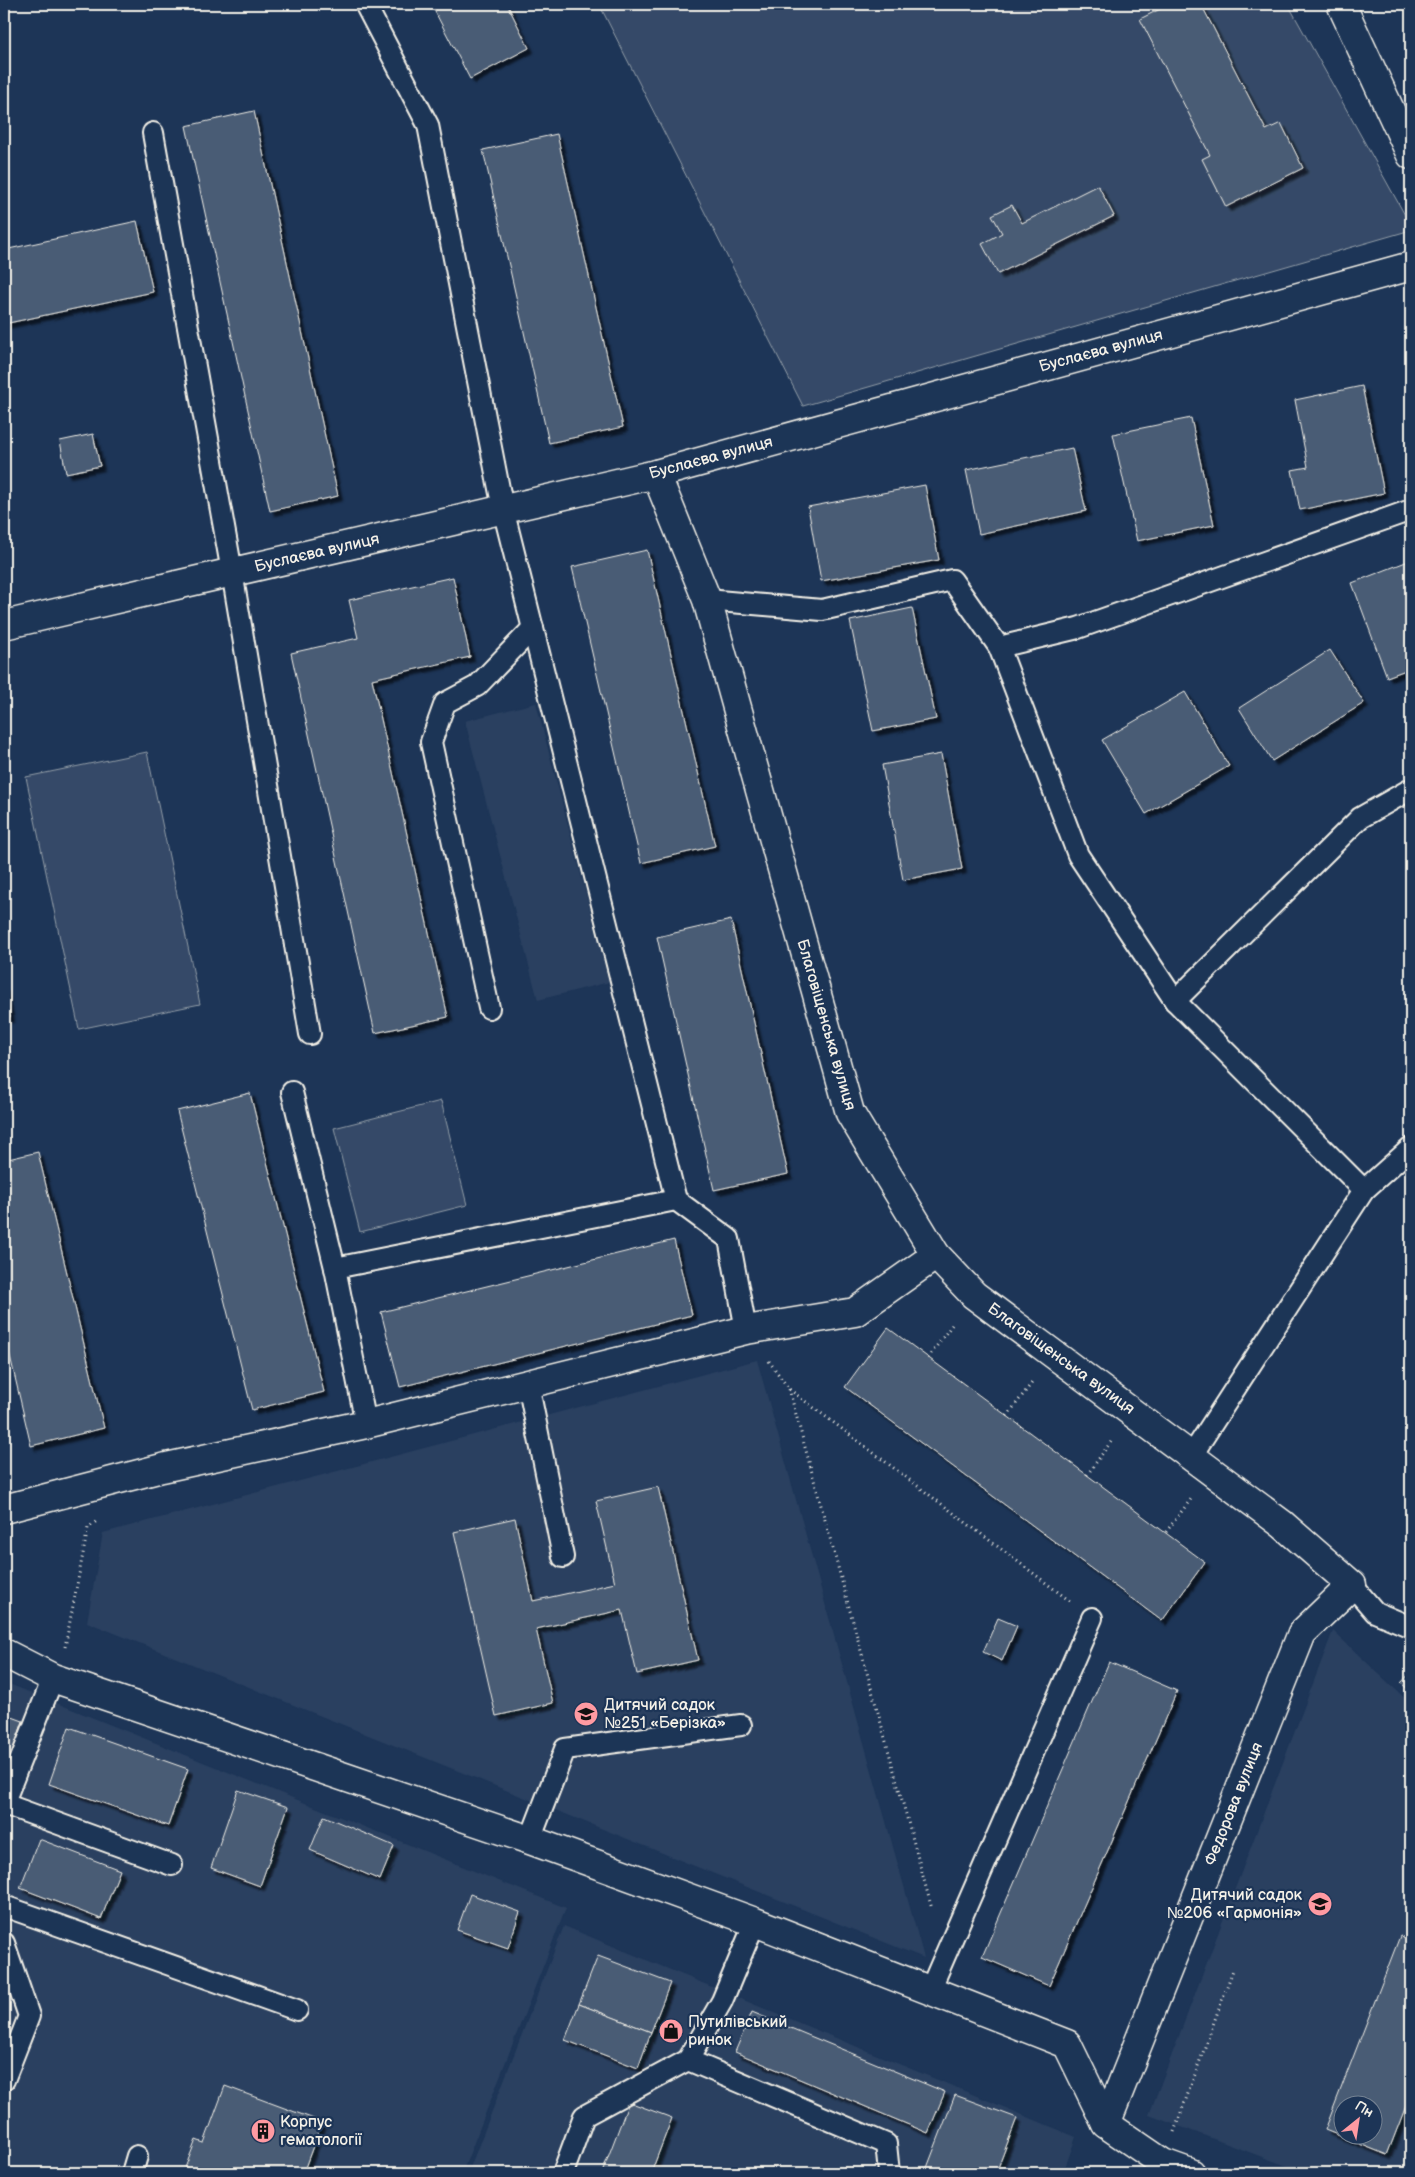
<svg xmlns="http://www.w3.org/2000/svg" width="1415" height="2177" viewBox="0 0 1415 2177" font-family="'Balsamiq Sans',sans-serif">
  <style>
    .built { fill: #2a4060; fill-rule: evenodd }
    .green { fill: #354a67; stroke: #949ea8 }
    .building { fill: #485b74; stroke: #f4f1e8; fill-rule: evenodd; filter: url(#shadow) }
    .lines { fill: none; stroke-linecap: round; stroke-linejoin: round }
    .service-casing { stroke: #f4f1e8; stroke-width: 24 }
    .minor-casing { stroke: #f4f1e8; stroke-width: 31 }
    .path { stroke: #f4f1e8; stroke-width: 3; stroke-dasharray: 1 4; stroke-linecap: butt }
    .service { stroke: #1d3557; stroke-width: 20 }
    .minor { stroke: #1d3557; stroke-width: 28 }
    .labels { text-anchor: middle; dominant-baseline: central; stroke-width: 4.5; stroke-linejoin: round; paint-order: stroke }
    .street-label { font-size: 16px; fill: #f4f1e8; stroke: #1d3557 }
    .poi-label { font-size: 16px; fill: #f4f1e8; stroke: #1d3557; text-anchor: start }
  </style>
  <defs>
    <filter id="shadow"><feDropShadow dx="4.5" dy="4.5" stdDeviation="1" flood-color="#0009"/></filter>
  </defs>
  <rect width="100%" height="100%" fill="#1d3557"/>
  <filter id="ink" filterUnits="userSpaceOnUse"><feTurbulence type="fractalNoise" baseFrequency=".02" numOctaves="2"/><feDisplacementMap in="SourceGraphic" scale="10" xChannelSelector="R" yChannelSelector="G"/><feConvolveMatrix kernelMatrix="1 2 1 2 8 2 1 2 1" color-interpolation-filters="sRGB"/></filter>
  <g filter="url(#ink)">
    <g class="built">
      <path d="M536,703L609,982L538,1000L465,721Z"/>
      <path d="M757,1360L924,1958L87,1622L103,1533Z"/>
      <path d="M1333,1631L1411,1704V2173H1306L1149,2115ZM1342,2104H1372V2134H1342Z"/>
      <path d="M4,1682L566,1908L462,2173H4Z"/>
      <path d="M564,1926L1076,2137L1063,2173H468Z"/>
    </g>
    <g class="green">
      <path d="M599,4H1288L1411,226V230L803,406Z"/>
      <path d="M147,752L200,1004L79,1029L26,777Z"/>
      <path d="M441,1101L467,1205L360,1232L334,1128Z"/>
    </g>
    <g class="building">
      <path d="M431,4H507L529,48L470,79Z"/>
      <path d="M1170,4H1201L1266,130L1281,123L1303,168L1226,207L1202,159L1210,155L1140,19Z"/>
      <path d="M254,111L338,496L270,511L186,126Z"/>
      <path d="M557,134L623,427L549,443L483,150Z"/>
      <path d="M1098,185L1114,216L998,274L982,244L1002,233L992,215L1012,205L1022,223Z"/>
      <path d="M137,221L153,292L4,324V250Z"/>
      <path d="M1362,386L1384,493L1300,510L1292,470L1308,467L1295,400Z"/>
      <path d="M1191,418L1214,525L1137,541L1113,434Z"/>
      <path d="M93,434L100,466L66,473L60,441Z"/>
      <path d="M1072,448L1086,511L979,534L966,470Z"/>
      <path d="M925,485L939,560L821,581L808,507Z"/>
      <path d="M647,550L715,846L641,863L572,567Z"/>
      <path d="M1411,560V668L1387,677L1352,583Z"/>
      <path d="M453,577L470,657L372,679L448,1017L375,1033L291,653L358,638L349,600Z"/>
      <path d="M912,608L936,719L873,731L850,621Z"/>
      <path d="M1330,650L1364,703L1272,761L1239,708Z"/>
      <path d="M1185,692L1229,766L1146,814L1102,740Z"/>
      <path d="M941,754L962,869L903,880L882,765Z"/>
      <path d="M731,920L788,1174L714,1190L657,937Z"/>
      <path d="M4,987L10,1017L4,1019Z"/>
      <path d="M250,1093L324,1392L252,1410L177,1111Z"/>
      <path d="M38,1152L104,1428L31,1446L4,1330V1160Z"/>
      <path d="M674,1240L692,1315L400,1387L381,1312Z"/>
      <path d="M888,1328L1205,1562L1162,1621L845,1387Z"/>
      <path d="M658,1487L698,1660L637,1674L622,1610L536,1629L553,1703L496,1716L454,1532L515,1518L533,1601L615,1583L596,1501Z"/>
      <path d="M998,1618L1017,1626L1002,1661L983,1652Z"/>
      <path d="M1109,1662L1177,1691L1049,1986L982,1957Z"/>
      <path d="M1411,1672V1692L1401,1683Z"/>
      <path d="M4,1714L23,1721L7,1768L4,1767Z"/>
      <path d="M69,1727L188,1769L168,1826L49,1784Z"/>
      <path d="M238,1790L288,1807L260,1886L211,1868Z"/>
      <path d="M324,1816L394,1846L380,1880L310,1850Z"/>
      <path d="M39,1839L120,1870L101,1919L20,1888Z"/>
      <path d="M470,1894L520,1912L508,1948L457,1930Z"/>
      <path d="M1400,1936L1411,1940V2093L1387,2155L1325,2130ZM1342,2104H1372V2134H1342Z"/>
      <path d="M598,1956L670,1983L651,2032L579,2004Z"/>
      <path d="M579,2004L651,2032L638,2068L565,2040Z"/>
      <path d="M752,2012L945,2092L928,2133L735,2052Z"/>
      <path d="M225,2086L322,2122L303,2173H183L196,2140L204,2143Z"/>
      <path d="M955,2095L1017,2118L996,2173H925Z"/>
      <path d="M629,2102L672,2118L651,2173H602Z"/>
    </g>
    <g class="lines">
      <defs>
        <g id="service">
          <path d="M365,4L428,125L503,509L676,1200"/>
          <path d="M153,133L232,572L310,1034"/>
          <path d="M707,600L822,610L952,580L999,647L1078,628L1411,510"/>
          <path d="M999,647L1078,855L1175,1001L1364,1190"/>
          <path d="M1175,1001L1360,818L1411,789"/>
          <path d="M489,1008L431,742L445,703L477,686L533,628"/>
          <path d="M292,1092L335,1268L366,1424"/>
          <path d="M335,1268L676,1200L729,1239L746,1330"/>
          <path d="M528,1384L563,1557"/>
          <path d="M1192,1455L1364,1190L1411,1148"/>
          <path d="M1352,1585L1375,1612L1411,1627"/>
          <path d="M4,1802L53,1678"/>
          <path d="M4,1804L172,1865"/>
          <path d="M530,1840L565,1749L741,1725"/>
          <path d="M4,1906L297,2010"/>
          <path d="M4,1943L29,2016L4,2080"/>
          <path d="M930,1990L1092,1618"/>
          <path d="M688,2060L722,2001L755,1922"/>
          <path d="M132,2173L137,2156"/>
          <path d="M563,2173L584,2116L688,2060L886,2144L889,2173"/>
        </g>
        <g id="minor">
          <path d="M1341,4L1411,155"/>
          <path d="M656,474L707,600L850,1113L936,1255L974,1295L1282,1524L1352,1585L1302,1633L1106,2124"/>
          <path d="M4,625L656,474L1411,266"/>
          <path d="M4,1509L162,1468L366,1424L746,1330L855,1312L936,1255"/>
          <path d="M4,1653L53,1678L530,1840L755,1922L1067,2044L1106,2124L1163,2163L1191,2173"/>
        </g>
      </defs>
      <use href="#service" class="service-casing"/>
      <use href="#minor" class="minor-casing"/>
      <g class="path">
        <path d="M928,1358L954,1322"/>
        <path d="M769,1361L789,1389L1070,1601"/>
        <path d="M789,1389L932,1909"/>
        <path d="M1007,1416L1034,1380"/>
        <path d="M1087,1475L1113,1439"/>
        <path d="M1166,1532L1191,1499"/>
        <path d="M65,1647L88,1528L98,1520"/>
        <path d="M1174,2132L1233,1970"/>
      </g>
      <use href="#service" class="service"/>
      <use href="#minor" class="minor"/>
    </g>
  </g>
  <defs>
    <symbol id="school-disc" viewBox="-11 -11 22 22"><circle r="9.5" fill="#ff9aa2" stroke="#1d3557"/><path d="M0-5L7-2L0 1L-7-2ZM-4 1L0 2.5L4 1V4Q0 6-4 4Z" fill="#111"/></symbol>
    <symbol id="shop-disc" viewBox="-11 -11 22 22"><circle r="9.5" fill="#ff9aa2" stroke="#1d3557"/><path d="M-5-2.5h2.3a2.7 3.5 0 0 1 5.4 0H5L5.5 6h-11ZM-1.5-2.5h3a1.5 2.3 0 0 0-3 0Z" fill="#111"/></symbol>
    <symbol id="building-disc" viewBox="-11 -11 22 22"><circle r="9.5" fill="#ff9aa2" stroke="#1d3557"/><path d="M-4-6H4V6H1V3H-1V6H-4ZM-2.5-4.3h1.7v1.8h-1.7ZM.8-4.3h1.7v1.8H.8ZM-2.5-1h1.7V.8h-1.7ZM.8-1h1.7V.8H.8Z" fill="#111"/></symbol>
  </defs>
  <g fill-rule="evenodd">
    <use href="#school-disc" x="572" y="1700" width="28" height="28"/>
    <use href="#school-disc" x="1306" y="1890" width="28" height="28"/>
    <use href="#shop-disc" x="657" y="2017" width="28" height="28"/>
    <use href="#building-disc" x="249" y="2117" width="28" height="28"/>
  </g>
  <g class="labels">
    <g class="street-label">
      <text transform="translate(1101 351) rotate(-15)">Буслаєва вулиця</text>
      <text transform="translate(711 458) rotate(-15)">Буслаєва вулиця</text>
      <text transform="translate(317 553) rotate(-13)">Буслаєва вулиця</text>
      <text transform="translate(826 1025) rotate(74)">Благовіщенська вулиця</text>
      <text transform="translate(1061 1359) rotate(36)">Благовіщенська вулиця</text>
      <text transform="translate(1234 1804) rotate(-68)">Федорова вулиця</text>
    </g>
    <g class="poi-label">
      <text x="604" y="1705">Дитячий садок<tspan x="604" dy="18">№251 «Берізка»</tspan></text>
      <text x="1302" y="1895" text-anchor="end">Дитячий садок<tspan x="1302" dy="18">№206 «Гармонія»</tspan></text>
      <text x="688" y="2022">Путилівський<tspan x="688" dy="18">ринок</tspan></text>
      <text x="280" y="2122">Корпус<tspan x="280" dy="18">гематології</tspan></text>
    </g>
  </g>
  <rect width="1415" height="2177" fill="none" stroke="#1d3557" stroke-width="20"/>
  <rect x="10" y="10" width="1395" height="2157" fill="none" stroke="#f4f1e8" stroke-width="2" filter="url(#ink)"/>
  <g transform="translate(1358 2120) rotate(30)"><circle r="24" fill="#1d3557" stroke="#738091"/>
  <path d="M0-4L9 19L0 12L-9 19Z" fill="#ff9aa2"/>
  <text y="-8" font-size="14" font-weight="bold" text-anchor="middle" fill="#f4f1e8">Пн</text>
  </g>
</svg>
